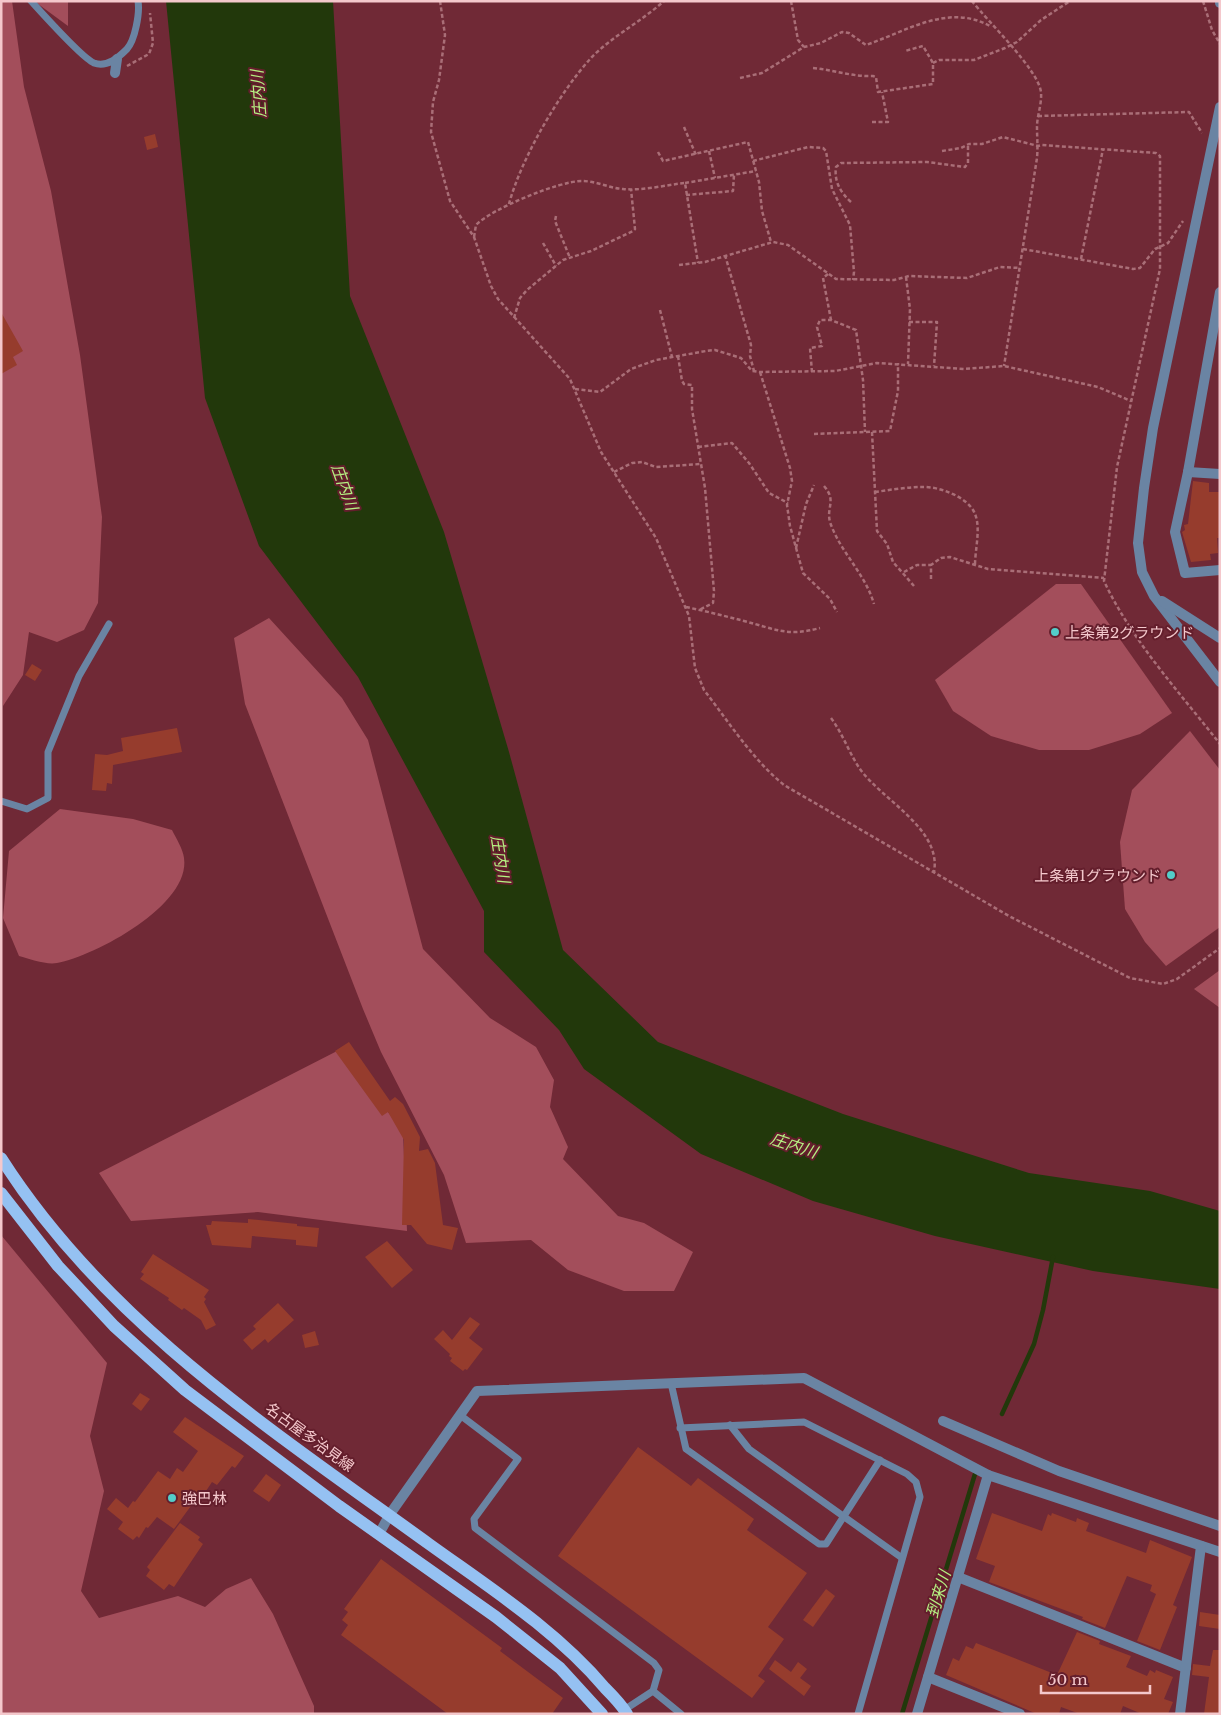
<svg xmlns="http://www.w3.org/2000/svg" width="1221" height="1715" viewBox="0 0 1221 1715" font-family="'Libre Baskerville','Noto Sans JP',serif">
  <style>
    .green { fill: #a34e5b }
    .water { fill: #22380b }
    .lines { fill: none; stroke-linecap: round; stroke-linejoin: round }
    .stream { stroke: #22380b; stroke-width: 4.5 }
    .building { fill: #963c2d }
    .path { stroke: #a96e77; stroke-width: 2.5; stroke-dasharray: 4 2.5; stroke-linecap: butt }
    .lane { stroke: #6a84a3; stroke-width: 7 }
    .street { stroke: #6a84a3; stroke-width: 10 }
    .primary { stroke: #95c1f2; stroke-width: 12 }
    .poi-dot { fill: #53cdc9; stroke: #641e2c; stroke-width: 2 }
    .labels { text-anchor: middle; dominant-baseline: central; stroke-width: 4; stroke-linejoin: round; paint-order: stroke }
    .poi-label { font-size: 15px; fill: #f4c8cc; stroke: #641e2c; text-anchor: start }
    .street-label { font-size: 15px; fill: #f4c8cc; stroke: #641e2c }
    .water-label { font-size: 16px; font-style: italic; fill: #b5f182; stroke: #641e2c }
  </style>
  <rect width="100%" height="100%" fill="#702936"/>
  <g class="green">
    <path d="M1,1H12L24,87L51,191L80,355L102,517L98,603L84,630L57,642L29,632L23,675L3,706Z"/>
    <path d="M34,1H68V26Z"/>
    <path d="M1056,584H1081L1172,713L1140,734L1089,750H1039L991,736L953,711L935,680Z"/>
    <path d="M269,618L342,698L368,740L423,949L490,1018L536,1047L554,1080L550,1107L568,1147L563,1159L618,1216L644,1223L693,1252L674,1291H624L568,1270L531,1240L466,1243L444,1175L381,1052L363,1009L245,704L234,638Z"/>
    <path d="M1190,731L1220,770V927L1166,966L1145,942L1125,909L1120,842L1132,790Z"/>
    <path d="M60,809L133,819L172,830C176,838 183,849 184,858C191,905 95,956 57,963C46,965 30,959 19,956L3,918L9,851Z"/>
    <path d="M1220,970V1008L1194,989Z"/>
    <path d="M341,1049L403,1132L407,1231L258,1212L131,1221L99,1173Z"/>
    <path d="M1,1235L107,1363L90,1436L104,1491L81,1591L99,1618L178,1596L205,1607L226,1589L251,1578L273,1614L314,1706V1714H1Z"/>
  </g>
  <path class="water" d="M166,1H333L350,296L444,532L509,752L563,950L658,1042L843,1114L1029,1173L1150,1191L1220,1211V1289L1093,1271L935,1236L813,1201L701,1154L584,1069L559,1030L484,952V911L358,677L259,546L205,398Z"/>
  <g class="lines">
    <g class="stream">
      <path d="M1002,1414L1034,1344L1043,1310L1053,1257"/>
      <path d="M902,1714L975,1474"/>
    </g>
  </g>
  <g class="building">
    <path d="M155,134L158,147L147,150L144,137Z"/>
    <path d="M1,312L23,351L13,357L17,365L1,374Z"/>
    <path d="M1193,481L1209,483V492H1220V538H1217L1218,553L1210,554L1211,560L1191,562L1182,532L1185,530L1184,525L1188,524Z"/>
    <path d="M32,664L42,670L35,681L25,675Z"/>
    <path d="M177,728L182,752L113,765L112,784L107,783L106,791L92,790L95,754L107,755L123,751L121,738Z"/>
    <path d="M349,1042L390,1101L395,1097L403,1104L420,1137L419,1151L428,1149L435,1163L443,1225L458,1228L452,1250L427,1244L411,1225H402L404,1140L388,1112L382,1116L335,1051Z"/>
    <path d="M248,1219L297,1224V1226L319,1228L317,1247L296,1245V1240L252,1236L251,1248L212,1245L206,1225H211L212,1221L248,1223Z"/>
    <path d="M387,1241L413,1270L392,1288L365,1257Z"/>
    <path d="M153,1254L209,1290L204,1297L206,1299L204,1302L216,1325L206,1330L201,1320L184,1308L182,1310L168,1300L169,1298L140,1279L144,1274L141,1272Z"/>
    <path d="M278,1303L294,1320L268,1343L265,1339L252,1350L243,1340L256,1329L253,1326Z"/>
    <path d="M470,1317L480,1324L469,1338L483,1349L467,1370L465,1369L463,1371L450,1361L452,1358L449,1356L450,1354L434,1339L443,1330L452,1340Z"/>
    <path d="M315,1331L319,1345L305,1348L302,1335Z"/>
    <path d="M140,1393L150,1399L141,1411L132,1404Z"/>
    <path d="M185,1417L244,1456L235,1468L232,1466L217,1485L212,1482L202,1497L199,1495L174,1529L157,1517L148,1528L146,1527L139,1538L137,1536L133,1540L118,1529L123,1522L107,1509L116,1498L128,1508L133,1501L135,1502L158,1471L170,1479L177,1468L183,1472L198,1451L173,1432Z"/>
    <path d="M638,1447L691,1486L698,1478L754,1519L747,1530L807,1573L768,1627L784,1639L758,1676L765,1681L752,1698L558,1556Z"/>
    <path d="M266,1474L281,1485L269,1502L253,1491Z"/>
    <path d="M992,1513L1042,1531L1048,1514L1051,1516L1052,1513L1076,1522L1077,1518L1089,1523L1086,1531L1146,1553L1150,1540L1192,1557L1173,1605L1177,1607L1160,1650L1137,1641L1156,1594L1150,1591L1152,1585L1127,1576L1105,1628L1082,1619L1083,1617L989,1582L995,1566L976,1559Z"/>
    <path d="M180,1523L200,1537L198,1540L203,1544L174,1587L169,1584L164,1590L146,1576L150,1570L147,1567Z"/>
    <path d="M381,1559L502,1648L500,1651L563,1698L552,1714H448L341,1635L348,1625L342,1620L348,1612L344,1609Z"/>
    <path d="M826,1589L835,1596L813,1627L803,1620Z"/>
    <path d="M1200,1612L1220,1615V1629L1199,1626Z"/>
    <path d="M1077,1632L1100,1641L1099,1644L1131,1656L1126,1667L1147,1676L1150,1670L1155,1673L1156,1670L1173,1677L1164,1699L1173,1702L1168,1714H1142L1123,1706L1120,1714H1080L1061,1707L1059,1714H1037L946,1675L953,1658L959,1661L966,1646L973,1649L976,1643L1057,1675Z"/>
    <path d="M1213,1650H1220V1714H1204L1209,1677L1192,1675L1193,1664L1210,1666Z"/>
    <path d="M775,1660L791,1672L798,1662L807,1669L800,1678L811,1686L804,1696L769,1669Z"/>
  </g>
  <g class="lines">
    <g class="path">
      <path d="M440,1L445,35L439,80L433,102L431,132L450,201L474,237L491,286L498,299L570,379L601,452L656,538L689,616L695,668L704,690C729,722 752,759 784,785L1009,916L1130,978L1163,984L1177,979L1220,948"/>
      <path d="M791,1L798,40L804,47"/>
      <path d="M972,1C988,22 1038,69 1041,92C1042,104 1037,116 1037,127C1037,137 1038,147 1037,158L1004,366"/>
      <path d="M1203,1L1212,30L1220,44"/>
      <path d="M933,63L939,60H974L1005,48L1017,42L1041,20L1070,1"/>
      <path d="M127,66L149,54L153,43L150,13"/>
      <path d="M813,68C834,70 853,77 873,76L876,77L878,92L933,84V63L923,46L905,51"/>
      <path d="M740,78L762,73L804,47L821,43L842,32L849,33L866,45C907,31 948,3 990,26"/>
      <path d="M1038,116L1189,112L1202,133"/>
      <path d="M872,122H888L882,92"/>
      <path d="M684,127L696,155"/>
      <path d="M709,151L715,178"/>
      <path d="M942,151L961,148L969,144H982L1003,137L1038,146L1042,145L1156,153L1160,156V269L1117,467L1104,581C1132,641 1180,693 1220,744"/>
      <path d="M658,152L663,161L748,142L759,182L762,211L771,242"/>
      <path d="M753,161L808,147L823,148L826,151L832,189L850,225L854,272L853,280"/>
      <path d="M685,183L756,171"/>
      <path d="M686,195L733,191L734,175"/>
      <path d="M851,202C840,192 834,181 836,167L841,163L927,162L965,167L968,163V145"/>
      <path d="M509,204C521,159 559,93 591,58C611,37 642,21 664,1"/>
      <path d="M556,216L555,221L570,258"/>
      <path d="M474,237L476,225C491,209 559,181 582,181C596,181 609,188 623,189C642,191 665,185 685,183L698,263"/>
      <path d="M543,243L556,266"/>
      <path d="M1023,249L1133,269L1140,268L1155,249L1168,243L1183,221"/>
      <path d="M725,255L751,345L750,356L754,371"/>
      <path d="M1081,259L1103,149"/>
      <path d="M679,265L705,262L773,242L788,245L836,279L894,280L909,276L967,278L1000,267L1020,268"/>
      <path d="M828,274L823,278L831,320"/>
      <path d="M906,277L910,309L908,364"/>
      <path d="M660,310L672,357"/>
      <path d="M514,318L520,298L527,290L563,260L591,251L633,231L635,229L631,189"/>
      <path d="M909,322H937L934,366"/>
      <path d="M678,356L682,381L684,384L692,385V409L705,488L714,591L713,603L699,610"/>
      <path d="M760,372L790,468L792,481L787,505L790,526L803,573L830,599L837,612"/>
      <path d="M812,372L810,348L822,346L817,327L820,320H831L856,330L863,380L865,432"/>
      <path d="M575,389L600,392L631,369L656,360L706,351L715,350L741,358L752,371L760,372L835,371L877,363L964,369L1004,366L1098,387L1131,401"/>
      <path d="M872,432L877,531L887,544L893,562L914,586"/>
      <path d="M814,434L890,431L898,391V363"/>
      <path d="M698,447L732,443L749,463L769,493L788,503"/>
      <path d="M614,472L632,463L642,462L656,467L701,464"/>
      <path d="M824,486C837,501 826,507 830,522C840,552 865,573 874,604"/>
      <path d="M875,492C890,490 906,487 922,487C938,486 969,497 975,514C981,528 975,550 975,565"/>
      <path d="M796,548L806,504L814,485"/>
      <path d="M904,572L917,565H931"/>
      <path d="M931,579V565L941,558L950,557L988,569L1104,578"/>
      <path d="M686,607C705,611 725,616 744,621C775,629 787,637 820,628"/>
      <path d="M831,718C843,734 849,753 860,769C882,800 942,829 934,872"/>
    </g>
    <g class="lane">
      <path d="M31,1C42,13 82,58 94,63C107,68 119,57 127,49C135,40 140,13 138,1"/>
      <path d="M1,801L27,809L48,798V752L79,676L109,624"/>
      <path d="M671,1383L686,1449L819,1544H826L880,1460"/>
      <path d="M460,1415L518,1459L474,1519L475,1528L654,1663L659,1670L653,1691L624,1710"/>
      <path d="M730,1425L749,1449L902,1558"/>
      <path d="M680,1428L804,1422L907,1474L916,1482L920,1497L858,1714"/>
      <path d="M653,1691L681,1714"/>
    </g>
    <g class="street">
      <path d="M1220,1V3"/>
      <path d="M115,73L117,59"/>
      <path d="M1220,107L1153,428L1144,488L1138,543L1142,572L1154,596L1220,682"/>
      <path d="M1220,292L1188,472L1175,532L1185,573L1220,570"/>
      <path d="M1188,472L1220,474"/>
      <path d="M1162,601L1220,638"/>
      <path d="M943,1421L1059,1471L1220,1526"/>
      <path d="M379,1534L390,1514L477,1391L804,1378L988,1475"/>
      <path d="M958,1577L1186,1668"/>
      <path d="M928,1677L1020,1714"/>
      <path d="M917,1714L988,1475L1220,1552"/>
      <path d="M1180,1714L1201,1546"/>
    </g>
    <g class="primary">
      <path d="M1,1158C106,1323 273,1431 429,1544C490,1588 556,1630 605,1688C613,1696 621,1704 627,1714"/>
      <path d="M1,1193L58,1266L114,1326L185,1390L339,1506L496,1617L560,1668L602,1714"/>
    </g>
  </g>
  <g class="poi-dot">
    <circle cx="1055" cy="632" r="5"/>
    <circle cx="1171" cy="875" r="5"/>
    <circle cx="172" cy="1498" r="5"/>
  </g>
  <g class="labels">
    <g class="poi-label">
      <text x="1065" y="632">上条第2グラウンド</text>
      <text x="1161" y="875" text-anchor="end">上条第1グラウンド</text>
      <text x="182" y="1498">強巴林</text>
    </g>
    <g class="street-label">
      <text transform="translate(310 1437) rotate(36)">名古屋多治見線</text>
    </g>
    <g class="water-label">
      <text transform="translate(258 94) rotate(-94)">庄内川</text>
      <text transform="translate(345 487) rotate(70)">庄内川</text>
      <text transform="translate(501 859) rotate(81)">庄内川</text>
      <text transform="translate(794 1145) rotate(18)">庄内川</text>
      <text transform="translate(938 1594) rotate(-73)">到来川</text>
    </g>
  </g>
  <rect width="1221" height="1715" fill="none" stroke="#f4c8cc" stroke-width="5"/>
  <path d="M1041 1685v8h109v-8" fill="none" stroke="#f4c8cc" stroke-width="2.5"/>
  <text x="1048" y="1685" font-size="15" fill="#f4c8cc" stroke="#641e2c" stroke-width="4" paint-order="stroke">50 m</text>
</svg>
